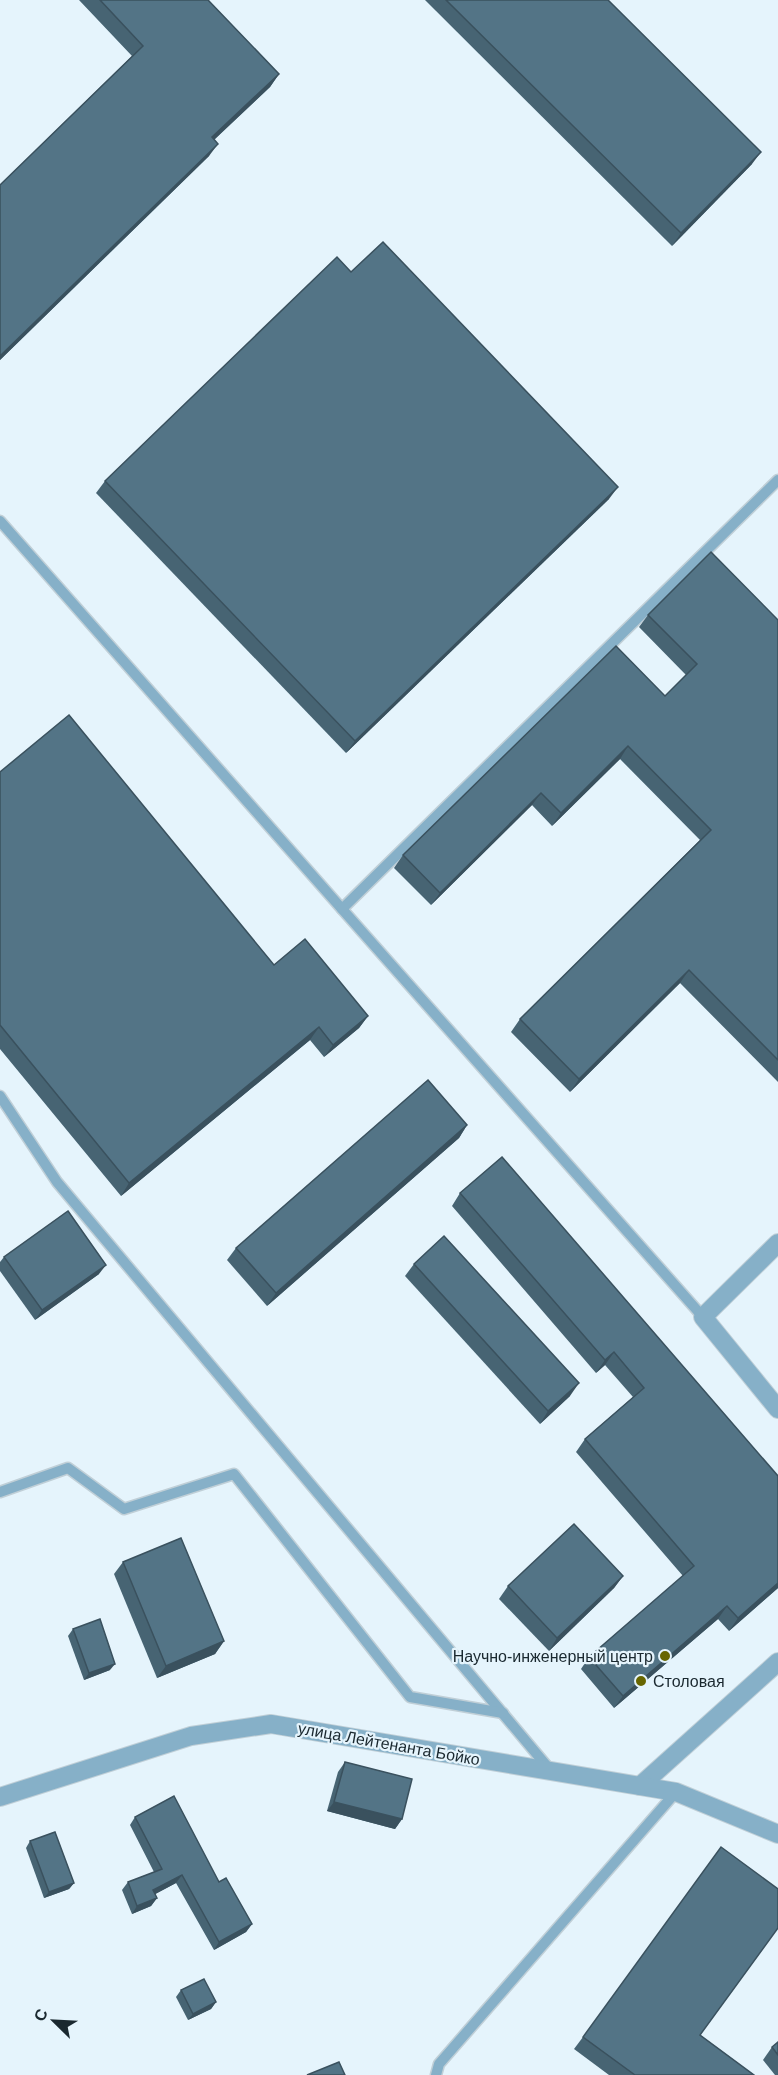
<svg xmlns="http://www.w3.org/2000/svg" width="778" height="2075" viewBox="0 0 778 2075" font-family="Helvetica,sans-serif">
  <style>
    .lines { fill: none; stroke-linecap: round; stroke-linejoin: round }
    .service-casing { stroke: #c0cfd7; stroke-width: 13 }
    .minor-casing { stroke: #c0cfd7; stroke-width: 20 }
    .service { stroke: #86b0c8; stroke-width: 10 }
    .minor { stroke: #86b0c8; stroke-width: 18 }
    .wall { fill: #476473 }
    .shaded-wall { fill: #3a515e }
    .building { fill: #537486; stroke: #3a515e; stroke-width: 1.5 }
    .poi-dot { fill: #676600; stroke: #e5f4fc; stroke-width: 2 }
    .labels { text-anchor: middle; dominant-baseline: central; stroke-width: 4.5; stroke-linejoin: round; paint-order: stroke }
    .poi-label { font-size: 16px; fill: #1a282f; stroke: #e5f4fc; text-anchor: end }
    .street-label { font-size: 16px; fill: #1a282f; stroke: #e5f4fc }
  </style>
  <rect width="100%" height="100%" fill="#e5f4fc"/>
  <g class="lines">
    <defs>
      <g id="service">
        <path d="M0,521L342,909"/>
        <path d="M0,1096L57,1182L551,1771"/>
        <path d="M703,1317L342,909L778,480"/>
        <path d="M0,1492L68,1468L124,1509L234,1474L410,1697L503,1713"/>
        <path d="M436,2075L439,2064L676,1792"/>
      </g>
      <g id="minor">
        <path d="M778,1243L703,1317L778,1409"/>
        <path d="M640,1786L778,1662"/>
        <path d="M0,1797L191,1736L271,1724L676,1792L778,1834"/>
      </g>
    </defs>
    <use href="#service" class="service-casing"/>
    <use href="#minor" class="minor-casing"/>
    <use href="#service" class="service"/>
    <use href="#minor" class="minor"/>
  </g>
  <g class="wall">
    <path d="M79,0H208L279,74L270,87L214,140L209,156L0,360V185L132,56Z"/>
    <path d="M425,0H608L752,164L672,246Z"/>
    <path d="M351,272L609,499L346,753L96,493L105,481Z"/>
    <path d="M648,615L778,620V1082L680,983L570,1092L511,1032L520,1019L700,840L620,759L552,826L532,805L431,905L394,868L403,855L665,696L686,675L639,627Z"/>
    <path d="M0,772L274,965L368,1016L359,1028L324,1057L310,1040L121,1196L0,1049Z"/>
    <path d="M467,1125L459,1138L267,1306L227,1260L236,1248Z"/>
    <path d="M502,1157L778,1588L729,1631L718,1619L614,1708L581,1669L589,1657L683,1576L576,1452L585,1439L633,1397L605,1365L596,1373L452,1206L460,1193Z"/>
    <path d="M4,1257L99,1274L35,1320L0,1271V1262Z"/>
    <path d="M414,1264L570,1396L540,1424L405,1276Z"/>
    <path d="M123,1562L224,1641L215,1654L157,1678L114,1574Z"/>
    <path d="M623,1576L614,1588L549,1651L499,1599L508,1586Z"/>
    <path d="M73,1629L110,1670L84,1680L68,1636Z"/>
    <path d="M345,1762L402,1819L395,1829L327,1811L338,1772Z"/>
    <path d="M135,1817L219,1882L252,1924L246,1932L214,1950L176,1883L155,1894L157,1898L151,1906L132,1914L122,1890L128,1882L154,1872L130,1825Z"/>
    <path d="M30,1841L74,1883L69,1889L44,1898L26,1848Z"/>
    <path d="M181,1990L216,2002L211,2009L188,2020L176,1997Z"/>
    <path d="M700,2035L754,2075H609L574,2049L583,2037Z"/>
    <path d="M778,2042V2075H775L763,2060L772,2047Z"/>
  </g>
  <g class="shaded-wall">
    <path d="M279,74L270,87L203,150L212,137Z"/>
    <path d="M218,144L209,156L0,360V356Z"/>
    <path d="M761,152L752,164L672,246L681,233Z"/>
    <path d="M618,487L609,499L346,753L355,741Z"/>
    <path d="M628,746L620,759L552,826L561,813Z"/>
    <path d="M541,793L532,805L431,905L440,893Z"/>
    <path d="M689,970L680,983L570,1092L579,1079Z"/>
    <path d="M368,1016L359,1028L324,1057L333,1045Z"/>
    <path d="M319,1027L310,1040L121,1196L129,1183Z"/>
    <path d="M467,1125L459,1138L267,1306L276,1293Z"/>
    <path d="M106,1265L99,1274L35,1320L42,1310Z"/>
    <path d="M614,1352L605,1365L596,1373L605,1360Z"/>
    <path d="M579,1383L570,1396L540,1424L548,1411Z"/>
    <path d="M623,1576L614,1588L549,1651L557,1638Z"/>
    <path d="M778,1583V1588L729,1631L738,1618Z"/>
    <path d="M727,1606L718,1619L614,1708L623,1696Z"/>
    <path d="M224,1641L215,1654L157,1678L166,1666Z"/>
    <path d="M115,1664L110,1670L84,1680L89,1673Z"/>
    <path d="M334,1802L402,1819L395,1829L327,1811Z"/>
    <path d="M182,1875L176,1883L148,1898L153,1890Z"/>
    <path d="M74,1883L69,1889L44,1898L49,1892Z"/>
    <path d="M157,1898L151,1906L132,1914L137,1906Z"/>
    <path d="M252,1924L246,1932L214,1950L219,1942Z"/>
    <path d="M216,2002L211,2009L188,2020L193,2014Z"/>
  </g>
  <g class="building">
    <path d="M100,0H208L279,74L212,137L218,144L0,356V185L143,46Z"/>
    <path d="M446,0H608L761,152L681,233Z"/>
    <path d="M383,242L618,487L355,741L105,481L337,257L351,272Z"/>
    <path d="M711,552L778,620V1060L689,970L579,1079L520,1019L711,830L628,746L561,813L541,793L440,893L403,855L616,646L665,696L697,664L648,615Z"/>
    <path d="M69,715L274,965L305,939L368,1016L333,1045L319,1027L129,1183L0,1025V772Z"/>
    <path d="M428,1080L467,1125L276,1293L236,1248Z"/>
    <path d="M502,1157L778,1476V1583L738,1618L727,1606L623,1696L589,1657L694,1566L585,1439L644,1388L614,1352L605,1360L460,1193Z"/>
    <path d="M68,1211L106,1265L42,1310L4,1257Z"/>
    <path d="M444,1236L579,1383L548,1411L414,1264Z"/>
    <path d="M574,1524L623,1576L557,1638L508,1586Z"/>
    <path d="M181,1538L224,1641L166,1666L123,1562Z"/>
    <path d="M100,1619L115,1664L89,1673L73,1629Z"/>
    <path d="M345,1762L412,1779L402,1819L334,1802Z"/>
    <path d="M174,1796L219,1882L226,1878L252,1924L219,1942L182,1875L153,1890L157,1898L137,1906L128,1882L162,1869L135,1817Z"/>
    <path d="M55,1832L74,1883L49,1892L30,1841Z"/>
    <path d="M721,1847L778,1889V1928L700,2035L754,2075H635L583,2037Z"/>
    <path d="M204,1979L216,2002L193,2014L181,1990Z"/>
    <path d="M778,2042V2055L772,2047Z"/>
    <path d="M339,2062L345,2075H307Z"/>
  </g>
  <g class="poi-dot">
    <circle cx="665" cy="1656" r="6"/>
    <circle cx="641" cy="1681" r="6"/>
  </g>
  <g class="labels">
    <g class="poi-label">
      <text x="653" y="1656">Научно-инженерный центр</text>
      <text x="653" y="1681" text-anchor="start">Столовая</text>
    </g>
    <g class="street-label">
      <text transform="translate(389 1744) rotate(10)">улица Лейтенанта Бойко</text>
    </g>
  </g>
  <g transform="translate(54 2021) rotate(294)" stroke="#e5f4fc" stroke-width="4.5" paint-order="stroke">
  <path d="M0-4.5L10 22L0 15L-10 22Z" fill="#1a282f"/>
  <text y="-9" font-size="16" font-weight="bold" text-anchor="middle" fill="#1a282f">С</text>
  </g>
</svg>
